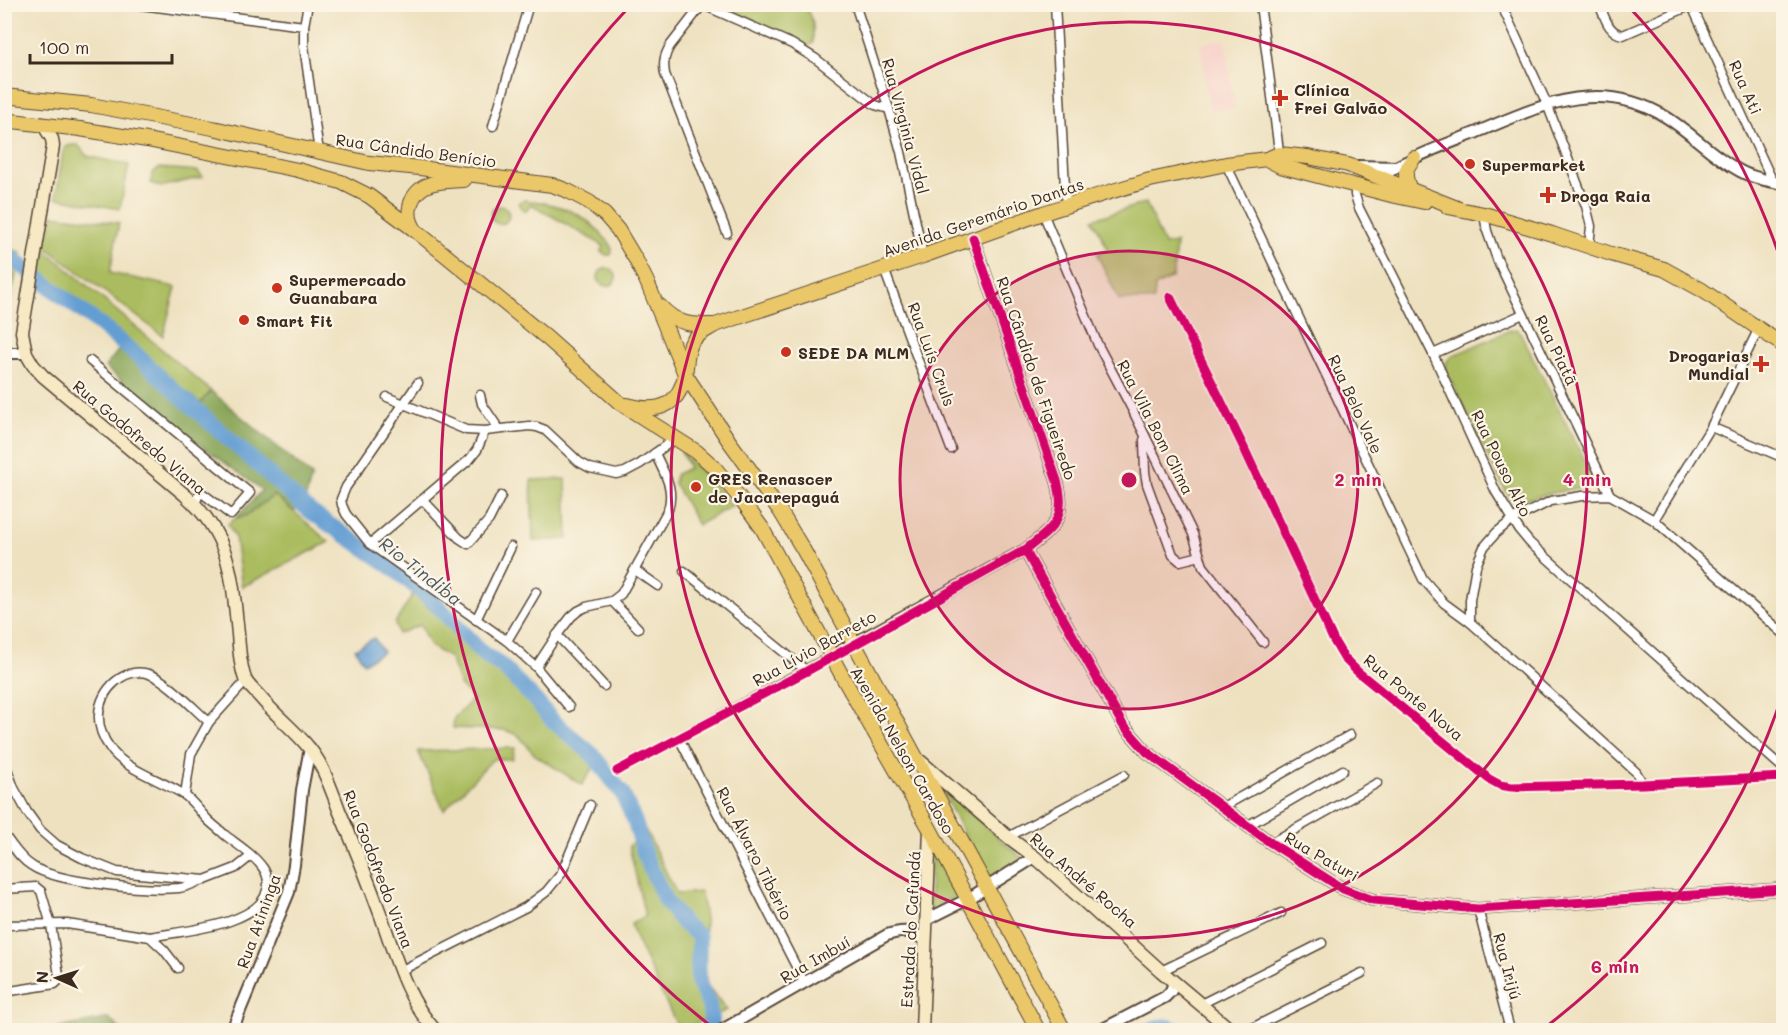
<svg xmlns="http://www.w3.org/2000/svg" width="1788" height="1035" viewBox="0 0 1788 1035" font-family="Mali,sans-serif">
  <style>
    .built { fill: #f7d0c9 }
    .green { fill: #aabc5f; stroke: #72733e; stroke-width: 1.5 }
    .forest { fill: #87a456; stroke: #61673a; stroke-width: 1.5 }
    .water { fill: #639ed3; stroke: #4f6478; stroke-width: 1.5 }
    .lines { fill: none; stroke-linecap: round; stroke-linejoin: round }
    .river { stroke: #639ed3; stroke-width: 16 }
    .minor-casing { stroke: #564536; stroke-width: 11 }
    .tertiary-casing { stroke: #564536; stroke-width: 14 }
    .secondary-casing { stroke: #564536; stroke-width: 15 }
    .primary-casing { stroke: #564536; stroke-width: 16 }
    .minor { stroke: #fff; stroke-width: 8 }
    .tertiary { stroke: #fff; stroke-width: 10 }
    .secondary { stroke: #f7e9c3; stroke-width: 12 }
    .primary { stroke: #eac769; stroke-width: 14 }
    .cycleway-casing { stroke: #fcf5e5; stroke-width: 13 }
    .cycleway { stroke: #d6006c; stroke-width: 9 }
    .ring { fill: none; stroke: #c2185b; stroke-width: 3 }
    .poi-dot { fill: #c8321e; stroke: #fcf5e5; stroke-width: 2 }
    .labels { text-anchor: middle; dominant-baseline: central; stroke-width: 4.5; stroke-linejoin: round; paint-order: stroke }
    .street-label { font-size: 16px; fill: #3b2a1e; stroke: #fcf5e5 }
    .poi-label { font-size: 16px; font-weight: bold; fill: #3b2a1e; stroke: #fcf5e5; text-anchor: start }
    .water-label { font-size: 18px; font-style: italic; fill: #4b5866; stroke: #fcf5e5 }
    .centre { fill: #c2185b; stroke: #fcf5e5; stroke-width: 3 }
    .ring-label { font-size: 18px; text-anchor: middle; font-weight: bold; fill: #c2185b; stroke: #fcf5e5; stroke-width: 4.5; stroke-linejoin: round; paint-order: stroke }
  </style>
  <rect width="100%" height="100%" fill="#fcf5e5"/>
  <filter id="ink" filterUnits="userSpaceOnUse"><feTurbulence type="fractalNoise" baseFrequency=".0167" numOctaves="2"/><feDisplacementMap in="SourceGraphic" scale="12" xChannelSelector="R" yChannelSelector="G"/><feConvolveMatrix kernelMatrix="1 2 1 2 8 2 1 2 1" color-interpolation-filters="sRGB"/></filter>
  <filter id="wash" filterUnits="userSpaceOnUse"><feTurbulence type="fractalNoise" baseFrequency=".008" numOctaves="4" result="noise"/><feDisplacementMap in="SourceGraphic" scale="24" xChannelSelector="R" yChannelSelector="G"/><feGaussianBlur stdDeviation="1.35" result="paint"/><feColorMatrix in="noise" values="0 0 0 0 0 0 0 0 0 0 0 0 0 0 0 0 0 1.4 0 .05"/><feComposite in="paint" operator="in"/></filter>
  <g filter="url(#wash)">
    <rect width="100%" height="100%" fill="#eee1c0"/>
    <path class="built" d="M1225,39L1235,108L1210,112L1200,43Z"/>
    <g class="green">
      <path d="M709,5H805L813,23V43L806,47Z"/>
      <path d="M72,145H78L87,156L129,165L120,209L56,198L63,151L65,147Z"/>
      <path d="M160,168L198,171L203,177L160,187L151,183L152,173Z"/>
      <path d="M525,200C555,203 583,211 603,236C609,242 614,246 611,255H606L601,252L604,246L531,204L526,211L521,208L519,202Z"/>
      <path d="M1146,203L1164,245L1176,243L1173,277L1155,287L1154,300H1119L1097,254L1108,249L1093,219Z"/>
      <circle cx="500" cy="215" r="9"/>
      <path d="M52,215L119,223L110,273L176,287L163,336L46,247Z"/>
      <path d="M4,247L21,252L10,301L5,299Z"/>
      <path d="M44,249L211,391L200,404L40,272Z"/>
      <circle cx="607" cy="277" r="9"/>
      <path d="M1516,329L1520,332L1592,475L1593,479L1587,486L1520,500L1512,499L1506,492L1446,371V363L1450,357L1510,330Z"/>
      <path d="M681,452L720,491L732,506L698,525L674,483L676,474L689,468Z"/>
      <path d="M566,479L568,539L533,541L531,480Z"/>
      <path d="M275,495L329,542L242,587L235,537L228,524L236,518L245,516Z"/>
      <path d="M413,594L525,693L551,724L587,754L595,765L582,785L535,755L518,735L504,730L453,728L454,718L473,699L460,685L450,658L430,646L420,625L398,634L395,623Z"/>
      <path d="M515,748L512,759H493L444,810L418,751Z"/>
      <path d="M939,785L1023,859L988,881Z"/>
      <path d="M645,829L677,894L701,892L705,918L704,961L707,985L727,1010L682,1030H679L636,939L631,924L645,916L629,846Z"/>
      <path d="M932,841L960,894L929,910Z"/>
    </g>
    <g class="forest">
      <path d="M125,342L200,403L211,391L312,476L306,497L294,512L274,495L245,516L236,518L262,490L178,429L105,367Z"/>
      <path d="M109,1018L121,1030H48Z"/>
    </g>
    <path class="water" d="M374,638L383,652L364,663L355,649Z"/>
    <g class="lines">
      <g class="river">
        <path d="M4,252L91,318L138,356L176,392L311,512L392,567L434,602L482,653L503,667L534,699L553,721L593,755L622,793L635,822L645,856L665,900L683,923L699,936L698,981L709,1005L713,1030"/>
        <path d="M1151,1030C1161,1026 1167,1025 1176,1030"/>
      </g>
    </g>
  </g>
  <g filter="url(#ink)">
    <g class="lines">
      <defs>
        <g id="minor">
          <path d="M133,4L304,26"/>
          <path d="M308,4L304,26V46L319,152"/>
          <path d="M701,4L792,44L816,59L875,105L889,109"/>
          <path d="M855,4L889,109L901,152L923,256"/>
          <path d="M1055,4L1066,205"/>
          <path d="M1260,4L1280,159"/>
          <path d="M1501,4L1547,104L1586,206L1591,226L1589,247"/>
          <path d="M1599,4C1605,17 1608,33 1623,35L1692,5"/>
          <path d="M1691,4L1773,182"/>
          <path d="M702,5L670,46C664,56 663,63 665,74L727,233"/>
          <path d="M493,126L529,4"/>
          <path d="M1226,164L1423,579L1444,603L1470,622L1636,772L1643,784"/>
          <path d="M1355,185V195L1359,208L1433,354L1496,492L1520,531L1530,543L1784,769"/>
          <path d="M1043,213L1098,345L1134,413L1193,534L1203,566L1263,642"/>
          <path d="M1484,214L1487,231L1497,259L1610,495"/>
          <path d="M884,269L951,449"/>
          <path d="M1170,297L1244,448L1334,641L1344,658L1358,672L1489,779L1500,785L1511,787L1643,784L1784,777"/>
          <path d="M1433,354L1523,314"/>
          <path d="M90,361L250,493L231,515L202,493L198,496L195,504"/>
          <path d="M418,383L346,487L341,499L342,505L346,514L370,544L507,641L536,667L569,707"/>
          <path d="M480,395L482,404L499,429"/>
          <path d="M387,397L466,430L485,431L529,426L537,427L545,430L579,462L590,468L616,474L625,472L640,464L676,438"/>
          <path d="M1711,427L1784,458"/>
          <path d="M1144,440L1145,472L1147,484L1173,555L1180,561L1200,556"/>
          <path d="M423,500L459,538L468,544L489,520L501,496"/>
          <path d="M1654,520L1711,427L1758,330"/>
          <path d="M370,544L470,459L477,450L485,431"/>
          <path d="M635,570L658,586"/>
          <path d="M684,571L807,671"/>
          <path d="M612,601L638,628"/>
          <path d="M476,620L511,547"/>
          <path d="M1470,622V600L1476,566L1484,547L1497,532L1512,520L1551,501L1582,496L1610,495L1654,520L1784,634"/>
          <path d="M557,635L604,686"/>
          <path d="M507,641L536,592"/>
          <path d="M536,667L557,635L571,617L578,611L586,607L612,601L621,594L668,510C675,487 664,474 655,453"/>
          <path d="M679,738L804,982"/>
          <path d="M4,761L14,788L27,812L40,830L57,845L82,858L117,872L205,880L236,868L251,856"/>
          <path d="M617,771L831,656"/>
          <path d="M185,795L191,754L209,722"/>
          <path d="M1221,808L1350,735"/>
          <path d="M1247,826L1343,770"/>
          <path d="M4,835C13,846 20,859 32,866C57,883 148,891 179,888C186,887 194,883 201,881"/>
          <path d="M1008,837L1124,775"/>
          <path d="M1271,843L1377,783"/>
          <path d="M4,889L36,887L41,891L51,925L59,975V980L55,984L4,992"/>
          <path d="M1478,909L1510,1030"/>
          <path d="M4,925L67,924L150,937L164,950L178,968"/>
          <path d="M150,937C180,931 260,926 267,890C269,882 268,875 263,868C254,855 238,845 225,835C220,830 213,825 208,820C200,812 192,800 183,794C163,781 122,768 110,748C103,739 98,726 99,714C100,690 124,666 149,674C166,679 195,710 209,722L246,681"/>
          <path d="M400,971L526,907L546,892L561,874L590,805"/>
          <path d="M1161,971L1281,913"/>
          <path d="M1201,1004L1322,943"/>
          <path d="M1248,1030L1362,973"/>
        </g>
        <g id="tertiary">
          <path d="M1357,166L1396,167"/>
          <path d="M1381,178C1387,174 1393,168 1400,165C1424,152 1450,143 1475,133C1540,106 1599,76 1666,117C1692,133 1713,157 1740,171C1753,178 1768,181 1784,184"/>
          <path d="M4,353H26"/>
          <path d="M1025,550L1123,725L1147,752L1271,843L1343,889L1373,900L1478,909L1784,889"/>
          <path d="M831,656L1025,550C1052,529 1068,519 1057,481L973,238"/>
          <path d="M926,920L968,899L1035,857"/>
          <path d="M232,1030L289,892L294,865L302,790L310,748"/>
          <path d="M722,1030L887,935C902,930 912,930 924,940"/>
          <path d="M1101,1030L1165,997L1171,991L1174,982"/>
        </g>
        <g id="secondary">
          <path d="M43,124L52,139L53,146L22,332L26,353L33,365L43,376L185,495C231,536 232,576 238,634C239,649 240,665 245,679C248,686 255,691 260,697C280,721 308,739 322,768C329,782 334,796 339,810C354,845 368,880 381,916C395,955 406,999 435,1030"/>
          <path d="M919,760L1008,837L1035,857L1161,971L1231,1030"/>
          <path d="M922,1030L930,829"/>
        </g>
        <g id="primary">
          <path d="M4,96L91,105L213,128L369,163L420,168L552,185L568,191L589,202L605,215L618,230L636,260L647,282L685,374L729,441L780,511L804,551L1064,1030"/>
          <path d="M4,120L80,129L147,140L298,170L341,182L369,196L416,231L547,338L620,403L697,452L714,467L744,503L762,528L846,683L930,829L1038,1030"/>
          <path d="M1267,159L1280,166L1391,195L1424,202"/>
          <path d="M1410,190C1404,175 1404,170 1414,158"/>
          <path d="M1448,207L1484,214L1552,234L1611,254L1664,269L1702,290L1784,346"/>
          <path d="M415,230C409,220 408,213 411,203C419,180 444,181 464,180"/>
          <path d="M660,306C677,325 691,325 715,325"/>
          <path d="M627,405C657,413 678,408 685,375C687,364 686,352 692,342C697,334 707,330 715,325L923,256L1043,213L1106,193L1150,180L1226,164L1267,159L1279,154L1308,157L1348,165L1457,208"/>
        </g>
      </defs>
      <use href="#minor" class="minor-casing"/>
      <use href="#tertiary" class="tertiary-casing"/>
      <use href="#secondary" class="secondary-casing"/>
      <use href="#primary" class="primary-casing"/>
      <use href="#minor" class="minor"/>
      <use href="#tertiary" class="tertiary"/>
      <use href="#secondary" class="secondary"/>
      <use href="#primary" class="primary"/>
      <defs>
        <g id="cycleway">
          <path d="M1170,297L1244,448L1334,641L1344,658L1358,672L1489,779L1500,785L1511,787L1643,784L1784,777"/>
          <path d="M1025,550L1123,725L1147,752L1271,843L1343,889L1373,900L1478,909L1784,889"/>
          <path d="M617,771L807,671L1025,550C1052,529 1068,519 1057,481L973,238"/>
        </g>
      </defs>
      <use href="#cycleway" class="cycleway-casing"/>
      <use href="#cycleway" class="cycleway"/>
    </g>
  </g>
  <circle cx="1129" cy="480" r="229" fill="#c2185b" fill-opacity=".12"/>
  <g class="ring">
    <circle cx="1129" cy="480" r="229"/>
    <circle cx="1129" cy="480" r="458"/>
    <path d="M1783 693A688 688 0 0 1 1543 1029M715 1029A688 688 0 0 1 630 6M1628 6A688 688 0 0 1 1783 267"/>
  </g>
  <g class="poi-dot">
    <path d="M1277 89h6v6h6v6h-6v6h-6v-6h-6v-6h6z"/>
    <circle cx="1470" cy="164" r="6"/>
    <path d="M1545 186h6v6h6v6h-6v6h-6v-6h-6v-6h6z"/>
    <circle cx="277" cy="288" r="6"/>
    <circle cx="244" cy="320" r="6"/>
    <circle cx="786" cy="352" r="6"/>
    <path d="M1758 355h6v6h6v6h-6v6h-6v-6h-6v-6h6z"/>
    <circle cx="696" cy="487" r="6"/>
  </g>
  <g class="labels">
    <g class="street-label">
      <text transform="translate(1746 87) rotate(66)">Rua Ati</text>
      <text transform="translate(906 126) rotate(75)">Rua Virginia Vidal</text>
      <text transform="translate(416 150) rotate(8)">Rua Cândido Benício</text>
      <text transform="translate(983 217) rotate(-19)">Avenida Geremário Dantas</text>
      <text transform="translate(1557 350) rotate(64)">Rua Piatã</text>
      <text transform="translate(932 354) rotate(70)">Rua Luís Cruls</text>
      <text transform="translate(1037 378) rotate(71)">Rua Cândido de Figueiredo</text>
      <text transform="translate(1356 404) rotate(65)">Rua Belo Vale</text>
      <text transform="translate(1156 427) rotate(63)">Rua Vila Bom Clima</text>
      <text transform="translate(140 437) rotate(40)">Rua Godofredo Viana</text>
      <text transform="translate(1502 463) rotate(64)">Rua Pouso Alto</text>
      <text transform="translate(814 648) rotate(-29)">Rua Lívio Barreto</text>
      <text transform="translate(1414 697) rotate(40)">Rua Ponte Nova</text>
      <text transform="translate(903 750) rotate(60)">Avenida Nelson Cardoso</text>
      <text transform="translate(755 853) rotate(63)">Rua Álvaro Tibério</text>
      <text transform="translate(1322 856) rotate(30)">Rua Paturi</text>
      <text transform="translate(379 869) rotate(69)">Rua Godofredo Viana</text>
      <text transform="translate(1084 880) rotate(41)">Rua André Rocha</text>
      <text transform="translate(258 921) rotate(-70)">Rua Atininga</text>
      <text transform="translate(910 929) rotate(-87)">Estrada do Cafundá</text>
      <text transform="translate(815 959) rotate(-30)">Rua Imbuí</text>
      <text transform="translate(1508 966) rotate(75)">Rua Irijú</text>
    </g>
    <g class="poi-label">
      <text x="1294" y="89">Clínica<tspan x="1294" dy="18">Frei Galvão</tspan></text>
      <text x="1482" y="164">Supermarket</text>
      <text x="1560" y="195">Droga Raia</text>
      <text x="289" y="279">Supermercado<tspan x="289" dy="18">Guanabara</tspan></text>
      <text x="256" y="320">Smart Fit</text>
      <text x="798" y="352">SEDE DA MLM</text>
      <text x="1749" y="355" text-anchor="end">Drogarias<tspan x="1749" dy="18">Mundial</tspan></text>
      <text x="708" y="478">GRES Renascer<tspan x="708" dy="18">de Jacarepaguá</tspan></text>
    </g>
    <g class="water-label">
      <text transform="translate(421 571) rotate(38)">Rio Tindiba</text>
    </g>
  </g>
  <circle cx="1129" cy="480" r="9" class="centre"/>
  <g class="ring-label">
    <text x="1358" y="486">2 min</text>
    <text x="1587" y="486">4 min</text>
    <text x="1615" y="973">6 min</text>
  </g>
  <rect width="1788" height="1035" fill="none" stroke="#fcf5e5" stroke-width="24"/>
  <g transform="translate(57 978) rotate(273)" stroke="#fcf5e5" stroke-width="4.5" paint-order="stroke">
  <path d="M0-4.5L10 22L0 15L-10 22Z" fill="#3b2a1e"/>
  <text y="-9" font-size="16" font-weight="bold" text-anchor="middle" fill="#3b2a1e">N</text>
  </g>
  <path d="M30 54v9h142v-9" fill="none" stroke="#3b2a1e" stroke-width="3"/>
  <text x="39" y="54" font-size="18" fill="#3b2a1e" stroke="#fcf5e5" stroke-width="4.5" paint-order="stroke">100 m</text>
</svg>
